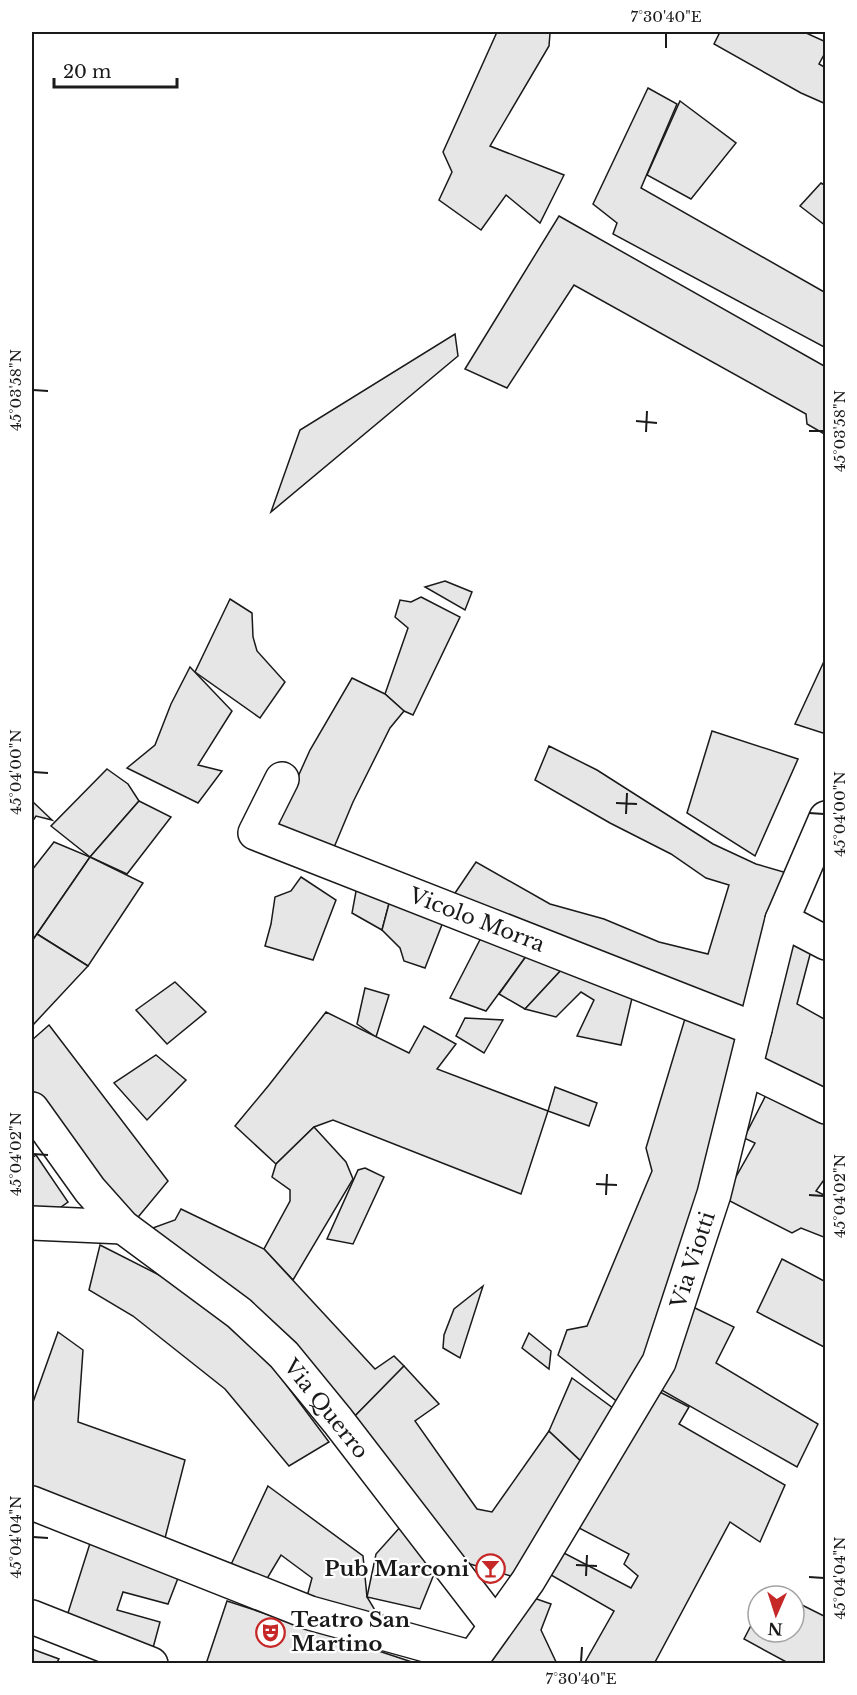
<svg xmlns="http://www.w3.org/2000/svg" width="857" height="1695" viewBox="0 0 857 1695" font-family="'Libre Baskerville',serif">
  <style>
    .building { fill: #e6e6e6; stroke: #1a1a1a; stroke-width: 1.5 }
    .lines { fill: none; stroke-linecap: round; stroke-linejoin: round }
    .minor-casing { stroke: #1a1a1a; stroke-width: 36 }
    .minor { stroke: #fff; stroke-width: 33 }
    .ticks { fill: none; stroke: #1a1a1a; stroke-width: 2 }
    .labels { text-anchor: middle; dominant-baseline: central; stroke-width: 4.5; stroke-linejoin: round; paint-order: stroke }
    .street-label { font-size: 21px; fill: #1a1a1a; stroke: #fff }
    .poi-label { font-size: 21px; font-weight: bold; fill: #1a1a1a; stroke: #fff; text-anchor: end }
    .neatline { fill: none; stroke: #1a1a1a; stroke-width: 2 }
    .ticks-label { font-size: 15px; text-anchor: middle; fill: #1a1a1a }
  </style>
  <rect width="100%" height="100%" fill="#fff"/>
  <g class="building">
    <path d="M497,32H546L550,33L549,46L490,146L564,175L540,223L506,195L481,230L439,200L452,172L443,152Z"/>
    <path d="M720,32H804L826,42V51L819,64L826,68V104L801,93L714,44Z"/>
    <path d="M648,88L677,104L641,188L826,293V348L613,234L617,223L593,204Z"/>
    <path d="M680,101L736,143L691,199L647,175Z"/>
    <path d="M821,183L826,186V226L800,206Z"/>
    <path d="M559,216L826,367V435L807,424L806,414L574,285L507,388L465,369Z"/>
    <path d="M455,334L458,356L271,512L300,430Z"/>
    <path d="M445,581L472,592L465,610L425,587Z"/>
    <path d="M421,597L460,617L413,715L404,711L385,694L408,628L395,617L400,600L411,602Z"/>
    <path d="M230,599L252,613L253,637L257,651L285,682L260,718L195,672Z"/>
    <path d="M826,657V734L795,724Z"/>
    <path d="M190,667L232,711L198,765L222,771L198,803L127,768L155,745L171,704Z"/>
    <path d="M352,678L385,694L404,711L390,728L353,802L330,857L274,830L310,750Z"/>
    <path d="M712,731L798,759L755,856L687,813Z"/>
    <path d="M549,746L597,770L713,844L756,864L787,873L742,1014L451,899L476,862L550,904L604,919L659,942L708,954L729,885L706,878L671,854L610,823L535,780Z"/>
    <path d="M107,769L128,784L139,801L90,857L51,826Z"/>
    <path d="M32,801L52,820L36,816L32,822Z"/>
    <path d="M139,801L171,817L127,874L90,857Z"/>
    <path d="M54,842L90,857L32,941V870Z"/>
    <path d="M90,857L143,883L88,966L37,934Z"/>
    <path d="M301,877L336,900L313,960L265,946L271,924L275,897L291,891Z"/>
    <path d="M357,886L391,896L382,930L352,913Z"/>
    <path d="M391,896L443,922L425,968L404,961L400,948L382,930Z"/>
    <path d="M484,932L527,955L486,1011L450,998Z"/>
    <path d="M37,934L88,966L32,1026V941Z"/>
    <path d="M793,942L812,947L797,1004L826,1020V1095L761,1062Z"/>
    <path d="M527,955L564,967L525,1009L499,994Z"/>
    <path d="M564,967L633,994L621,1045L577,1036L594,1000L581,992L556,1017L525,1009Z"/>
    <path d="M175,982L206,1012L167,1044L136,1010Z"/>
    <path d="M365,988L389,995L376,1037L357,1024Z"/>
    <path d="M326,1012L409,1053L424,1026L456,1044L437,1069L548,1111L521,1194L333,1120L314,1127L276,1164L235,1126L269,1085Z"/>
    <path d="M687,1012L747,1031L675,1281L624,1407L558,1355L567,1330L587,1326L652,1171L646,1148Z"/>
    <path d="M465,1018L503,1020L484,1053L456,1036Z"/>
    <path d="M49,1025L168,1181L134,1222L32,1093V1040Z"/>
    <path d="M156,1055L186,1080L147,1120L114,1083Z"/>
    <path d="M555,1087L597,1103L589,1126L548,1111Z"/>
    <path d="M768,1091L826,1123V1177L816,1191L826,1196V1238L801,1228L792,1233L724,1198L755,1143L744,1138Z"/>
    <path d="M314,1127L346,1162L353,1179L293,1280L264,1249L290,1201V1190L272,1177L276,1164Z"/>
    <path d="M36,1155L68,1202L40,1222L32,1221V1158Z"/>
    <path d="M365,1168L384,1177L353,1244L327,1239L358,1170Z"/>
    <path d="M181,1209L264,1249L375,1369L394,1356L404,1366L351,1420L139,1233L175,1220Z"/>
    <path d="M100,1245L167,1279L252,1339L329,1442L289,1466L225,1389L133,1316L89,1290Z"/>
    <path d="M782,1259L826,1282V1348L757,1312Z"/>
    <path d="M483,1286L460,1358L443,1348L444,1335L454,1309Z"/>
    <path d="M693,1307L734,1327L716,1363L818,1424L797,1467L658,1388Z"/>
    <path d="M58,1332L83,1350L78,1422L185,1460L163,1546L32,1496V1405Z"/>
    <path d="M529,1333L551,1351L549,1369L522,1348Z"/>
    <path d="M404,1366L439,1404L415,1421L477,1509L492,1512L549,1431L583,1463L514,1577L453,1559L351,1420Z"/>
    <path d="M572,1378L617,1411L583,1463L549,1431Z"/>
    <path d="M656,1390L689,1407L679,1424L785,1485L760,1542L730,1522L654,1664H584L614,1611L551,1575L564,1553L631,1588L638,1576L624,1564L629,1554L579,1528Z"/>
    <path d="M268,1486L363,1556L367,1597L384,1625L305,1604L312,1578L281,1555L262,1587L227,1573Z"/>
    <path d="M402,1525L436,1569L420,1609L367,1597L376,1554Z"/>
    <path d="M92,1537L180,1573L168,1604L123,1592L117,1610L160,1622L153,1648L67,1616Z"/>
    <path d="M531,1597L551,1604L541,1630L557,1664H489Z"/>
    <path d="M227,1601L418,1664H206Z"/>
    <path d="M794,1601L826,1617V1664H790L744,1639L758,1612V1632H794Z"/>
    <path d="M32,1649L59,1659L56,1664H32Z"/>
  </g>
  <g class="lines">
    <defs>
      <g id="minor">
        <path d="M282,779L255,833L755,1029"/>
        <path d="M782,920L826,943"/>
        <path d="M746,1068L826,1107"/>
        <path d="M32,1109L90,1190L123,1227L239,1313L284,1355L338,1421L495,1625"/>
        <path d="M32,1223L123,1227"/>
        <path d="M32,1503L310,1613L473,1658"/>
        <path d="M32,1617L151,1664"/>
        <path d="M472,1664L473,1658L528,1581L659,1362L714,1194L782,920L826,818"/>
      </g>
    </defs>
    <use href="#minor" class="minor-casing"/>
    <use href="#minor" class="minor"/>
  </g>
  <path class="ticks" d="M666,48V33M33,390L48,391M636,421L657,423M809,431H824M646,432L647,411M33,772L48,773M616,803L637,804M809,813L824,814M626,814L627,793M33,1154L48,1155M596,1184L617,1185M606,1195L607,1174M809,1195L824,1196M33,1537L48,1538M576,1565L597,1566M586,1576L587,1555M809,1577L824,1578M581,1662L582,1647"/>
  <defs>
    <symbol id="bar-ring" viewBox="-11 -11 22 22"><circle r="9.5" fill="#fff" stroke="#c62828" stroke-width="1.5"/><path d="M-6-5H6L.8 .8V4.5H3.5V6h-7V4.5H-.8V.8Z" fill="#c62828"/></symbol>
    <symbol id="theatre-ring" viewBox="-11 -11 22 22"><circle r="9.5" fill="#fff" stroke="#c62828" stroke-width="1.5"/><path d="M-5-5.5Q0-4 5-5.5V0Q5 5 0 6Q-5 5-5 0ZM-3.3-2.5H-1v1.5H-3.3ZM1-2.5H3.3v1.5H1ZM-2.8 1Q0 5.5 2.8 1Z" fill="#c62828"/></symbol>
  </defs>
  <g fill-rule="evenodd">
    <use href="#bar-ring" x="474" y="1552" width="33" height="33"/>
    <use href="#theatre-ring" x="254" y="1616" width="33" height="33"/>
  </g>
  <g class="labels">
    <g class="street-label">
      <text transform="translate(477 920) rotate(21)">Vicolo Morra</text>
      <text transform="translate(693 1260) rotate(-72)">Via Viotti</text>
      <text transform="translate(326 1409) rotate(51)">Via Querro</text>
    </g>
    <g class="poi-label">
      <text x="469" y="1569">Pub Marconi</text>
      <text x="291" y="1620" text-anchor="start">Teatro San<tspan x="291" dy="24">Martino</tspan></text>
    </g>
  </g>
  <rect width="857" height="1695" fill="none" stroke="#ffffff" stroke-width="66"/>
  <g transform="translate(776 1614) rotate(183)"><circle r="28" fill="#ffffff" stroke="#a3a3a3" stroke-width="1.5"/>
  <path d="M0-4.5L10 22L0 15L-10 22Z" fill="#c62828"/>
  <text y="-9" font-size="16" font-weight="bold" text-anchor="middle" fill="#1a1a1a">N</text>
  </g>
  <path d="M54 78v9h123v-9" fill="none" stroke="#1a1a1a" stroke-width="3"/>
  <text x="63" y="78" font-size="18" fill="#1a1a1a" stroke="#ffffff" stroke-width="4.5" paint-order="stroke">20 m</text>
  <rect x="33" y="33" width="791" height="1629" class="neatline"/>
  <g class="ticks-label">
    <text x="666" y="22">7°30'40"E</text>
    <text transform="translate(16 390) rotate(-90)" y="5">45°03'58"N</text>
    <text transform="translate(840 431) rotate(-90)" y="5">45°03'58"N</text>
    <text transform="translate(16 772) rotate(-90)" y="5">45°04'00"N</text>
    <text transform="translate(840 814) rotate(-90)" y="5">45°04'00"N</text>
    <text transform="translate(16 1154) rotate(-90)" y="5">45°04'02"N</text>
    <text transform="translate(840 1196) rotate(-90)" y="5">45°04'02"N</text>
    <text transform="translate(16 1537) rotate(-90)" y="5">45°04'04"N</text>
    <text transform="translate(840 1578) rotate(-90)" y="5">45°04'04"N</text>
    <text x="581" y="1684">7°30'40"E</text>
  </g>
</svg>
